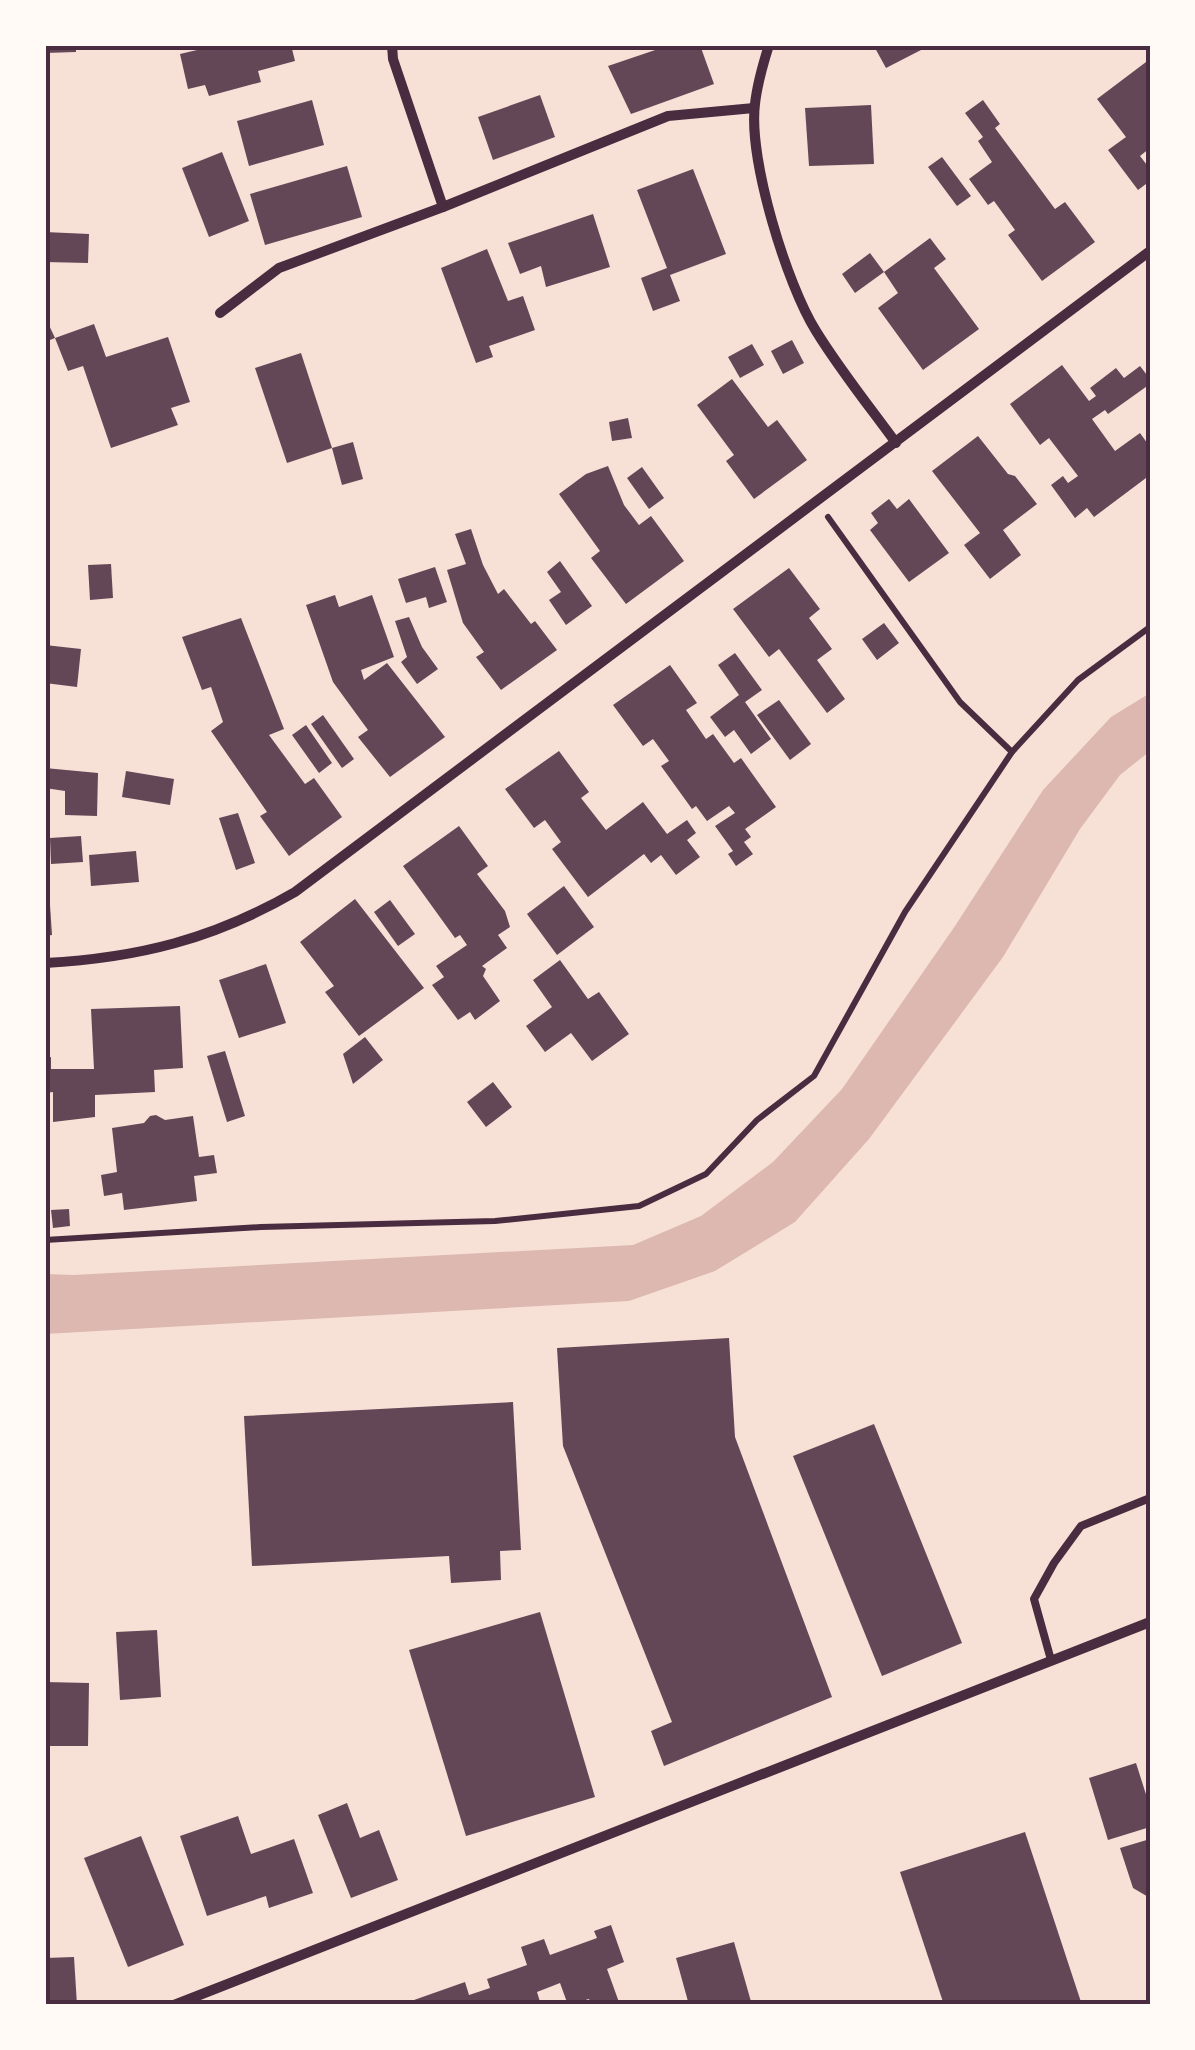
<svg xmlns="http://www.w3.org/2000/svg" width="1195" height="2050" viewBox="0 0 1195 2050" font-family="Arial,sans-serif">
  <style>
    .water { fill: #dcb8b0 }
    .building { fill: #644757 }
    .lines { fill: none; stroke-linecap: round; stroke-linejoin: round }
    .path { stroke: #4a2c40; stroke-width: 6 }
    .service { stroke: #4a2c40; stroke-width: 8 }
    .minor { stroke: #4a2c40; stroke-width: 10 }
    .neatline { fill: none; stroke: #4a2c40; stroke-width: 4 }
  </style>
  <rect width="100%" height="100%" fill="#f7e1d7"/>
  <path class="water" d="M1150,693V751L1120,775L1080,829L1003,957L869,1139L795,1222L715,1271L629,1301L45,1334V1274L74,1275L633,1245L701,1216L773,1162L842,1089L955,926L1043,790L1111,717Z"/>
  <g class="building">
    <path d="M45,45H76V52L45,53Z"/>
    <path d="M195,45H291L295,61L258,71L261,82L209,96L205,85L188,89L180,54L197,50Z"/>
    <path d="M670,45H700L714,84L631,114L608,66Z"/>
    <path d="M880,45H918L921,50L886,68L875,48Z"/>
    <path d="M1150,59V148L1140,156L1150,169V181L1138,190L1108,150L1126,137L1097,99Z"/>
    <path d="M540,95L555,137L493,160L478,117Z"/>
    <path d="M312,100L324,145L249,166L237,121Z"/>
    <path d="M983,100L1000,124L995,128L1055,209L1065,202L1095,242L1042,281L1008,235L1015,230L994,201L988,205L969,179L992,162L978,141L983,137L965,113Z"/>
    <path d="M871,105L874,164L809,166L805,108Z"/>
    <path d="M222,152L249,221L209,237L182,168Z"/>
    <path d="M942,157L971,196L957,206L928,167Z"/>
    <path d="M347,166L362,217L265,245L250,194Z"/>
    <path d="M693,169L726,254L670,275L680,301L653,311L641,278L667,268L637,190Z"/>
    <path d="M593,214L610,267L546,287L541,266L520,274L508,243Z"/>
    <path d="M45,232L89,234L88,263L45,262Z"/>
    <path d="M930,238L946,259L934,268L979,329L923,370L878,308L898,293L884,272Z"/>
    <path d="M487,249L508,301L523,296L535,330L489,346L493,357L476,363L441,268Z"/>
    <path d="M870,253L884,272L855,293L842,274Z"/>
    <path d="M48,323L55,338L94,324L106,357L168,337L190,402L171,408L178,425L111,448L83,366L68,371L55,338L45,342V324Z"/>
    <path d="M792,340L804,363L783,374L771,351Z"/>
    <path d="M752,344L764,365L740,378L728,357Z"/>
    <path d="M301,353L332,448L287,463L255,368Z"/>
    <path d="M1062,365L1089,401L1096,396L1090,388L1116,368L1124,378L1140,366L1150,379V384L1108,414L1105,410L1092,419L1115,451L1140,433L1150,447V475L1094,517L1087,508L1075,518L1051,485L1063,476L1068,483L1078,476L1049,438L1040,445L1010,404Z"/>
    <path d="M732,379L768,427L777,420L807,460L754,499L726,461L734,455L697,405Z"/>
    <path d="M628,418L632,438L612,441L609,422Z"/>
    <path d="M978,436L1008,474L1015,476L1037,504L1003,530L1021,555L990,579L964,545L980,533L932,471Z"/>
    <path d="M353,442L363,479L342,485L332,448Z"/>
    <path d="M608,466L624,505L639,525L651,516L684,561L626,604L591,558L600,551L559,494L586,474Z"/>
    <path d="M642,467L664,498L649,509L627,478Z"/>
    <path d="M889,499L897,509L909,499L949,553L909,582L870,530L878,523L871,513Z"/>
    <path d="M471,529L483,565L498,594L504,589L531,624L535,621L557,650L501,690L476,657L484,652L463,623L447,570L466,564L455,534Z"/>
    <path d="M560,561L592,606L566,625L549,600L561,592L547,572Z"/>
    <path d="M111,564L113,598L90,600L88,565Z"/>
    <path d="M435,567L447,602L429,608L426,597L406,603L398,579Z"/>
    <path d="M789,568L820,609L809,618L832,649L817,660L845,699L827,713L779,649L769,657L733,609Z"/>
    <path d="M335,595L339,607L372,595L394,657L361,670L364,680L387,663L445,737L390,777L358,737L368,730L333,682L306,605Z"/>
    <path d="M409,617L422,647L438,669L417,684L401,662L407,657L395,621Z"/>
    <path d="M241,618L284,729L269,735L305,784L314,778L342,817L289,856L260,816L267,812L211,731L223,722L211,687L202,690L182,637Z"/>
    <path d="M884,623L899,643L877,660L862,639Z"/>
    <path d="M45,645L81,649L77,687L45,683Z"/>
    <path d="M735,653L762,690L745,702L771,739L751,754L734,730L725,737L710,717L739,695L718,665Z"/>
    <path d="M670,665L697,703L686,710L706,739L713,734L734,763L741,758L776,807L745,829L751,837L744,842L753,854L736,866L728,854L733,851L715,826L735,813L729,806L707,821L696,806L692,809L661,766L669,761L653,739L643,746L613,705Z"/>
    <path d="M779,700L811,744L790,760L757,715Z"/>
    <path d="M323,715L354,759L342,768L311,724Z"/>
    <path d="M306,725L332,763L319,773L292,735Z"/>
    <path d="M559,751L589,792L581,798L606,830L643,802L667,834L687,820L696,833L687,840L700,857L676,875L661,855L651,863L644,854L588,897L552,849L561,842L545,820L534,828L505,789Z"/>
    <path d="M45,768L98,773L97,816L65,815V791L45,788Z"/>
    <path d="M126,771L174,779L170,805L122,797Z"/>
    <path d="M238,813L255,863L236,870L219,818Z"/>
    <path d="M459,826L488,866L477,874L505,911L510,927L498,935L507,948L482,966L486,969L483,976L500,1001L475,1020L470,1012L458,1020L432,985L444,977L436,966L467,945L460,935L455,938L403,866Z"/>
    <path d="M81,836L83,862L51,864L50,838Z"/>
    <path d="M136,851L139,882L91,886L89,855Z"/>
    <path d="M564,886L594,927L557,955L527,914Z"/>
    <path d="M45,890H49L52,935L45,936Z"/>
    <path d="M355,899L424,988L359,1036L325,992L334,986L300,942Z"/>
    <path d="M390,900L415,934L398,946L374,912Z"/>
    <path d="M560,960L588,999L599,992L629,1034L592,1061L571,1033L545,1052L526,1026L552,1007L533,980Z"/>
    <path d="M266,964L286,1023L239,1038L219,980Z"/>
    <path d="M180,1006L183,1068L154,1070L155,1092L95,1095V1117L53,1122V1092L45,1093V1058L51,1057V1069H94L91,1009Z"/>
    <path d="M365,1037L383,1060L353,1084L343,1054Z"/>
    <path d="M225,1051L245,1116L227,1122L207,1056Z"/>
    <path d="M493,1082L512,1107L486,1127L467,1102Z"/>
    <path d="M156,1115L165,1120L193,1116L199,1157L214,1155L217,1173L194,1176L197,1201L124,1210L122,1193L104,1196L101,1175L117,1172L112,1128L144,1123L150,1116Z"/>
    <path d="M69,1209L70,1226L53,1228L51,1210Z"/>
    <path d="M729,1338L735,1437L832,1697L664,1766L651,1731L672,1722L563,1446L557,1348Z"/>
    <path d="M513,1402L521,1550L500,1551L501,1580L451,1583L449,1556L252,1566L244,1416Z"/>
    <path d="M874,1424L962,1643L882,1676L793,1456Z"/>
    <path d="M540,1612L595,1797L466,1836L409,1650Z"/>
    <path d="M157,1630L161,1697L120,1700L116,1632Z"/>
    <path d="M45,1682L89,1683L88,1746H45Z"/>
    <path d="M1136,1763L1150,1807V1827L1108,1840L1089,1778Z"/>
    <path d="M347,1803L360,1838L379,1830L398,1880L351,1898L318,1815Z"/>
    <path d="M238,1816L251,1854L294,1839L313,1893L269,1908L266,1896L207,1916L180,1836Z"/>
    <path d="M1025,1832L1082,2005H944L900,1872Z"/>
    <path d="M141,1836L184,1945L128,1967L84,1858Z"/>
    <path d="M1150,1839V1898L1133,1888L1120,1848Z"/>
    <path d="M611,1925L624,1962L607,1969L620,2005H591L589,1999L568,2005L560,1983L537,1992L541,2005H416L414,2000L465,1982L469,1995L490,1988L487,1979L527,1965L521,1947L544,1939L550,1955L597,1938L594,1931Z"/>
    <path d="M734,1942L752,2005H689L676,1958Z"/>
    <path d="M74,1957L77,2005H45V1958Z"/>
  </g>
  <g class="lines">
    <g class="path">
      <path d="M828,517L960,702L1012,752"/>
      <path d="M45,1240L261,1227L495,1221L639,1206L706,1174L757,1120L814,1076L905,912L1012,752L1078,680L1150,627"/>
    </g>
    <path class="service" d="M1051,1660L1034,1599L1054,1563L1081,1526L1150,1498"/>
    <g class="minor">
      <path d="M392,45L393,59L443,207L668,116L754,108"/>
      <path d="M769,45C763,64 757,85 755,104C748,159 787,285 816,331C840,370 869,406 896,443"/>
      <path d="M220,313L279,268L443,207"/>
      <path d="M45,963C138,958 214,939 295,892L1150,251"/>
      <path d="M174,2005L1150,1622"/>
    </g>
  </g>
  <rect width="1195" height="2050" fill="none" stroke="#fffaf5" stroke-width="95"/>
  <rect x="48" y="48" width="1100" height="1954" class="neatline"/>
</svg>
